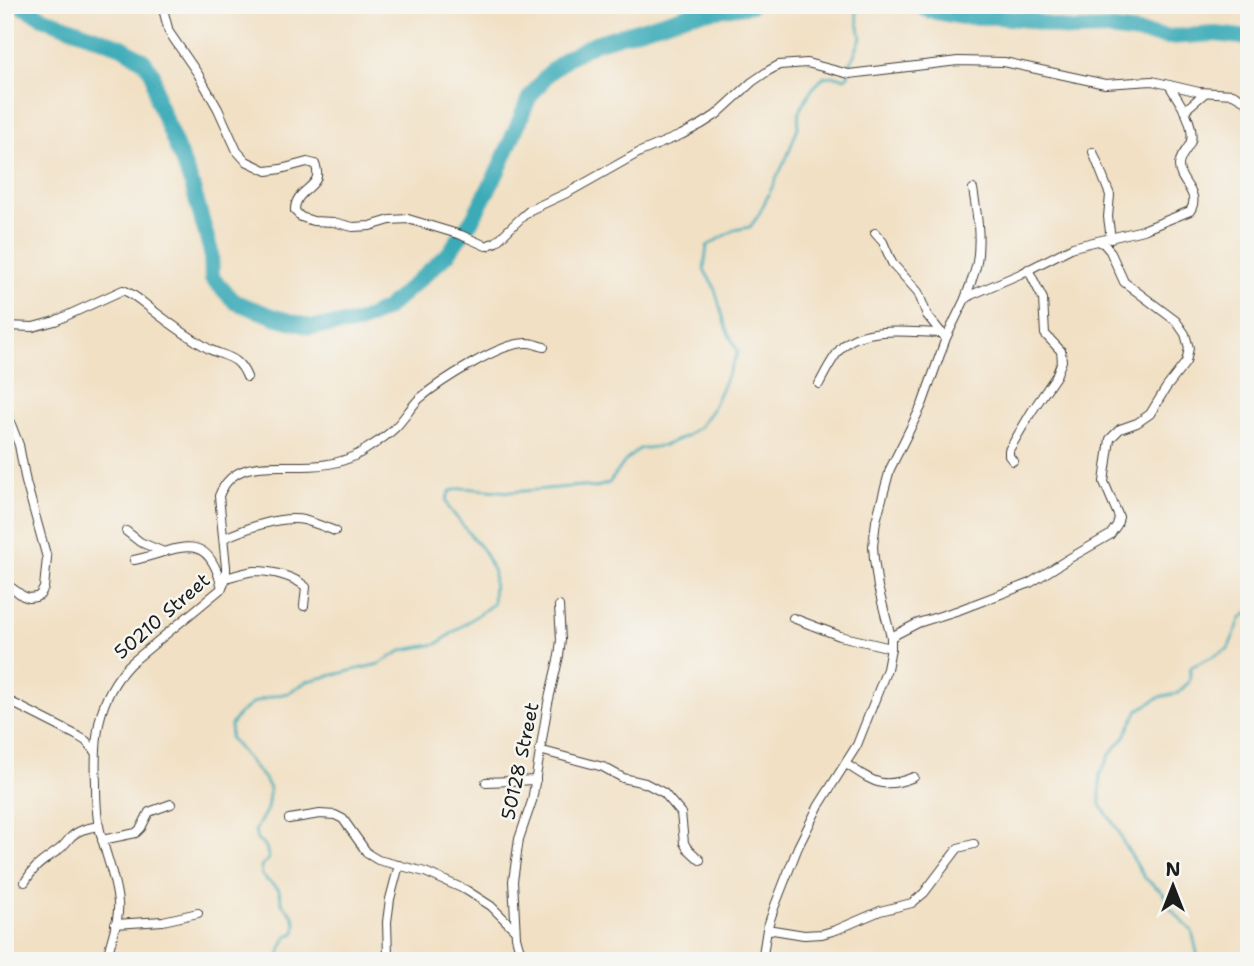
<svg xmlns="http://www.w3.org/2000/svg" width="1254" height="966" viewBox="0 0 1254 966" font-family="'Shantell Sans',sans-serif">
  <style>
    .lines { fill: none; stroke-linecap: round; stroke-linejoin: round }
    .stream { stroke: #3babb8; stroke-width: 2.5 }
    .river { stroke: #3babb8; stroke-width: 16 }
    .street-casing { stroke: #3c3935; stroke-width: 10 }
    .street { stroke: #fff; stroke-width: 8 }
    .labels { text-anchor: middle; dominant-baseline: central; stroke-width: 5; stroke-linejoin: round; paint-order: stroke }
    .street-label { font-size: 19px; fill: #1c1c1c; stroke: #f6f6f2 }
  </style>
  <rect width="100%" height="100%" fill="#f6f6f2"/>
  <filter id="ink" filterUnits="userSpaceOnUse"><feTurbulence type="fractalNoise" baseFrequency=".0143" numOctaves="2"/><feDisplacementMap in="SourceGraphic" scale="14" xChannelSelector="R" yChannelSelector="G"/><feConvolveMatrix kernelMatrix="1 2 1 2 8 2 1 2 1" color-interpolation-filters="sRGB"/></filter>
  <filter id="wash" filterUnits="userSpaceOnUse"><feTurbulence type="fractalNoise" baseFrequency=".00686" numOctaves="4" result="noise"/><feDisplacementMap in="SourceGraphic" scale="28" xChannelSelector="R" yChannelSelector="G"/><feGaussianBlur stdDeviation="1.57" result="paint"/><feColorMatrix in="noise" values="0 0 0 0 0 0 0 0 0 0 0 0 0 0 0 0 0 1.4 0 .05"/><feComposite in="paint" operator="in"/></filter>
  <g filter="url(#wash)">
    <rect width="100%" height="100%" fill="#f1e0c4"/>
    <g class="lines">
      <g class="stream">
        <path d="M282,961C278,951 282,945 287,936L295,933L296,923L292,914L282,904L279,890L262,876L261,866L269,859L266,847L257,840L255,831L267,809L270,788L265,780L230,738L231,725L238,715L253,703L269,697L288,693L308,681L379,664L403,650L437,644L493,604L494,572L484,552L449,508L446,500L450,491L463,488L512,492L580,486L594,488L609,483L626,460L639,449L663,446L686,436L699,427L711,411L738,352L726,328L714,286L704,270L707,246L734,230L750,227L758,216L787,157L798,127L799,112L804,102L813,88L824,77L834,76L845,78L849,74V67L861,38L855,5"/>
        <path d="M1199,961L1192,931L1170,908L1163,893L1145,878L1124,844L1118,830L1100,804V774L1112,751L1124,738L1138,710L1160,697L1178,693L1189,682L1191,667L1228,649L1241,618L1249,612"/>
      </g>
      <g class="river">
        <path d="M19,5L44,18L122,47L144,61L153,74L157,100L192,185L211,252L212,278L235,302L275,317L311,327L357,323L386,309L448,254L473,218L499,169L529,98L547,75L567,58L595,43L690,14L751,5"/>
        <path d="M918,5L930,11L961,17H998L1029,20L1071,30L1109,29L1167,37L1216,34L1249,38"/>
      </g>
    </g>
  </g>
  <g filter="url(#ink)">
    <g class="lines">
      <defs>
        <g id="street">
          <path d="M162,5L169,32L198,74L218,109L237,151L246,161L267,171L281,169L307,162L315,164C326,189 294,187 295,211L301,217L313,221L333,222L353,227L370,226L390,220L408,219L461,235L486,246L496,242L522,217L530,210L569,192L640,152L681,135L702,124L716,115L752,82L768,71L779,65L807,63L849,74L958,61L1004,62L1105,84L1152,81L1199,92L1233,94L1249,103"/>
          <path d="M1184,111L1205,93"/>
          <path d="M1093,152L1110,195L1108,217L1111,239"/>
          <path d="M875,233L883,242L892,263L918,292L927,315L944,336"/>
          <path d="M965,299C969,287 975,274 977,262C981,237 977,213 973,189"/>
          <path d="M5,326L33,327L55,321L123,290C136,295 144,304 155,312C172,325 190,338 209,349C227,358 238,355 247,377"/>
          <path d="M819,384C826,371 833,356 843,346C866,325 912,333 942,333"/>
          <path d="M5,392L9,419L19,445L26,482L47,558L44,588L40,595L36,597L29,598L23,596L5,583"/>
          <path d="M1013,461L1009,456V450L1032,411L1056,376L1062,361L1061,351L1045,334L1043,299L1028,269"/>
          <path d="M126,531L140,542L164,552"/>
          <path d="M224,538C245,529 280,515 304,520C314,523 325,527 335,531"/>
          <path d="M134,560C179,550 208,527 222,588"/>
          <path d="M226,578C236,575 246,572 255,571C272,571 293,576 306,587L304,606"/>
          <path d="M793,618L840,636L891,648"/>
          <path d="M891,637L918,623L959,610L1030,583L1070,558L1110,535L1117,525L1119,517L1104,482L1110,439L1120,429L1137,423L1150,414L1166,388L1186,362L1189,348L1185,334L1176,321L1124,282L1110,251L1104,244L1098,241"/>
          <path d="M5,699L76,735L86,741L95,752"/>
          <path d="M539,750L603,767L623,778L645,783L664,793L681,813L684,843L687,848L700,860"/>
          <path d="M846,764C874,782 881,790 914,777"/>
          <path d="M486,782L536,780"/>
          <path d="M289,819L320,814L335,815L343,819L368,854L378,860L425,872L466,890L491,906L514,929"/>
          <path d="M102,840L136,833L141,828L149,812L171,804"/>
          <path d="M25,882C36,864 41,863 57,851C62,848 65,844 69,839C77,830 87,828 99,826"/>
          <path d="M115,924L163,921L198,913"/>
          <path d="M767,929L804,935L822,934L836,930L880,911L912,903L924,893L958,848L974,844"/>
          <path d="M107,956L129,961"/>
          <path d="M107,961C109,942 120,922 118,903C116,877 104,852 99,826C96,812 96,797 96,783C94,738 97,698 130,664L222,588L226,578V567L219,496C233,459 271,467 303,466C322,466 343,463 360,453C371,446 385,438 395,428C404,419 410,408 419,399C439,382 502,341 528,343C533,343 539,346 544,347"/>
          <path d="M392,961L388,956L387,922L390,899L399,865"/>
          <path d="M528,961L519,948L516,937L513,881L519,839L532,801L548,703L559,656L561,640L559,606"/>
          <path d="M762,961L767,929L774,908L798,847L818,807L857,745L887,669L891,648V637L878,587L874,559L873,546L876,521L890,469L922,405L946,338L965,299L971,295L1020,274L1073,247L1143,230L1190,211C1202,193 1179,183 1179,166C1179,156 1188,150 1191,141C1195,122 1178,100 1169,85"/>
        </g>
      </defs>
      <use href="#street" class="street-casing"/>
      <use href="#street" class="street"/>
    </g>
  </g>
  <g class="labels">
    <g class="street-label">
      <text transform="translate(162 616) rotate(-41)">50210 Street</text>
      <text transform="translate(520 761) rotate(-78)">50128 Street</text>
    </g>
  </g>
  <rect width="1254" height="966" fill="none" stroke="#f6f6f2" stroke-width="28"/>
  <g transform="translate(1173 886)" stroke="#f6f6f2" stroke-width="5" paint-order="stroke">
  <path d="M0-5L12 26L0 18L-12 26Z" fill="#1c1c1c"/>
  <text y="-10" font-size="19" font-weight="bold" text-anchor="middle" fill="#1c1c1c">N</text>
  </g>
</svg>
